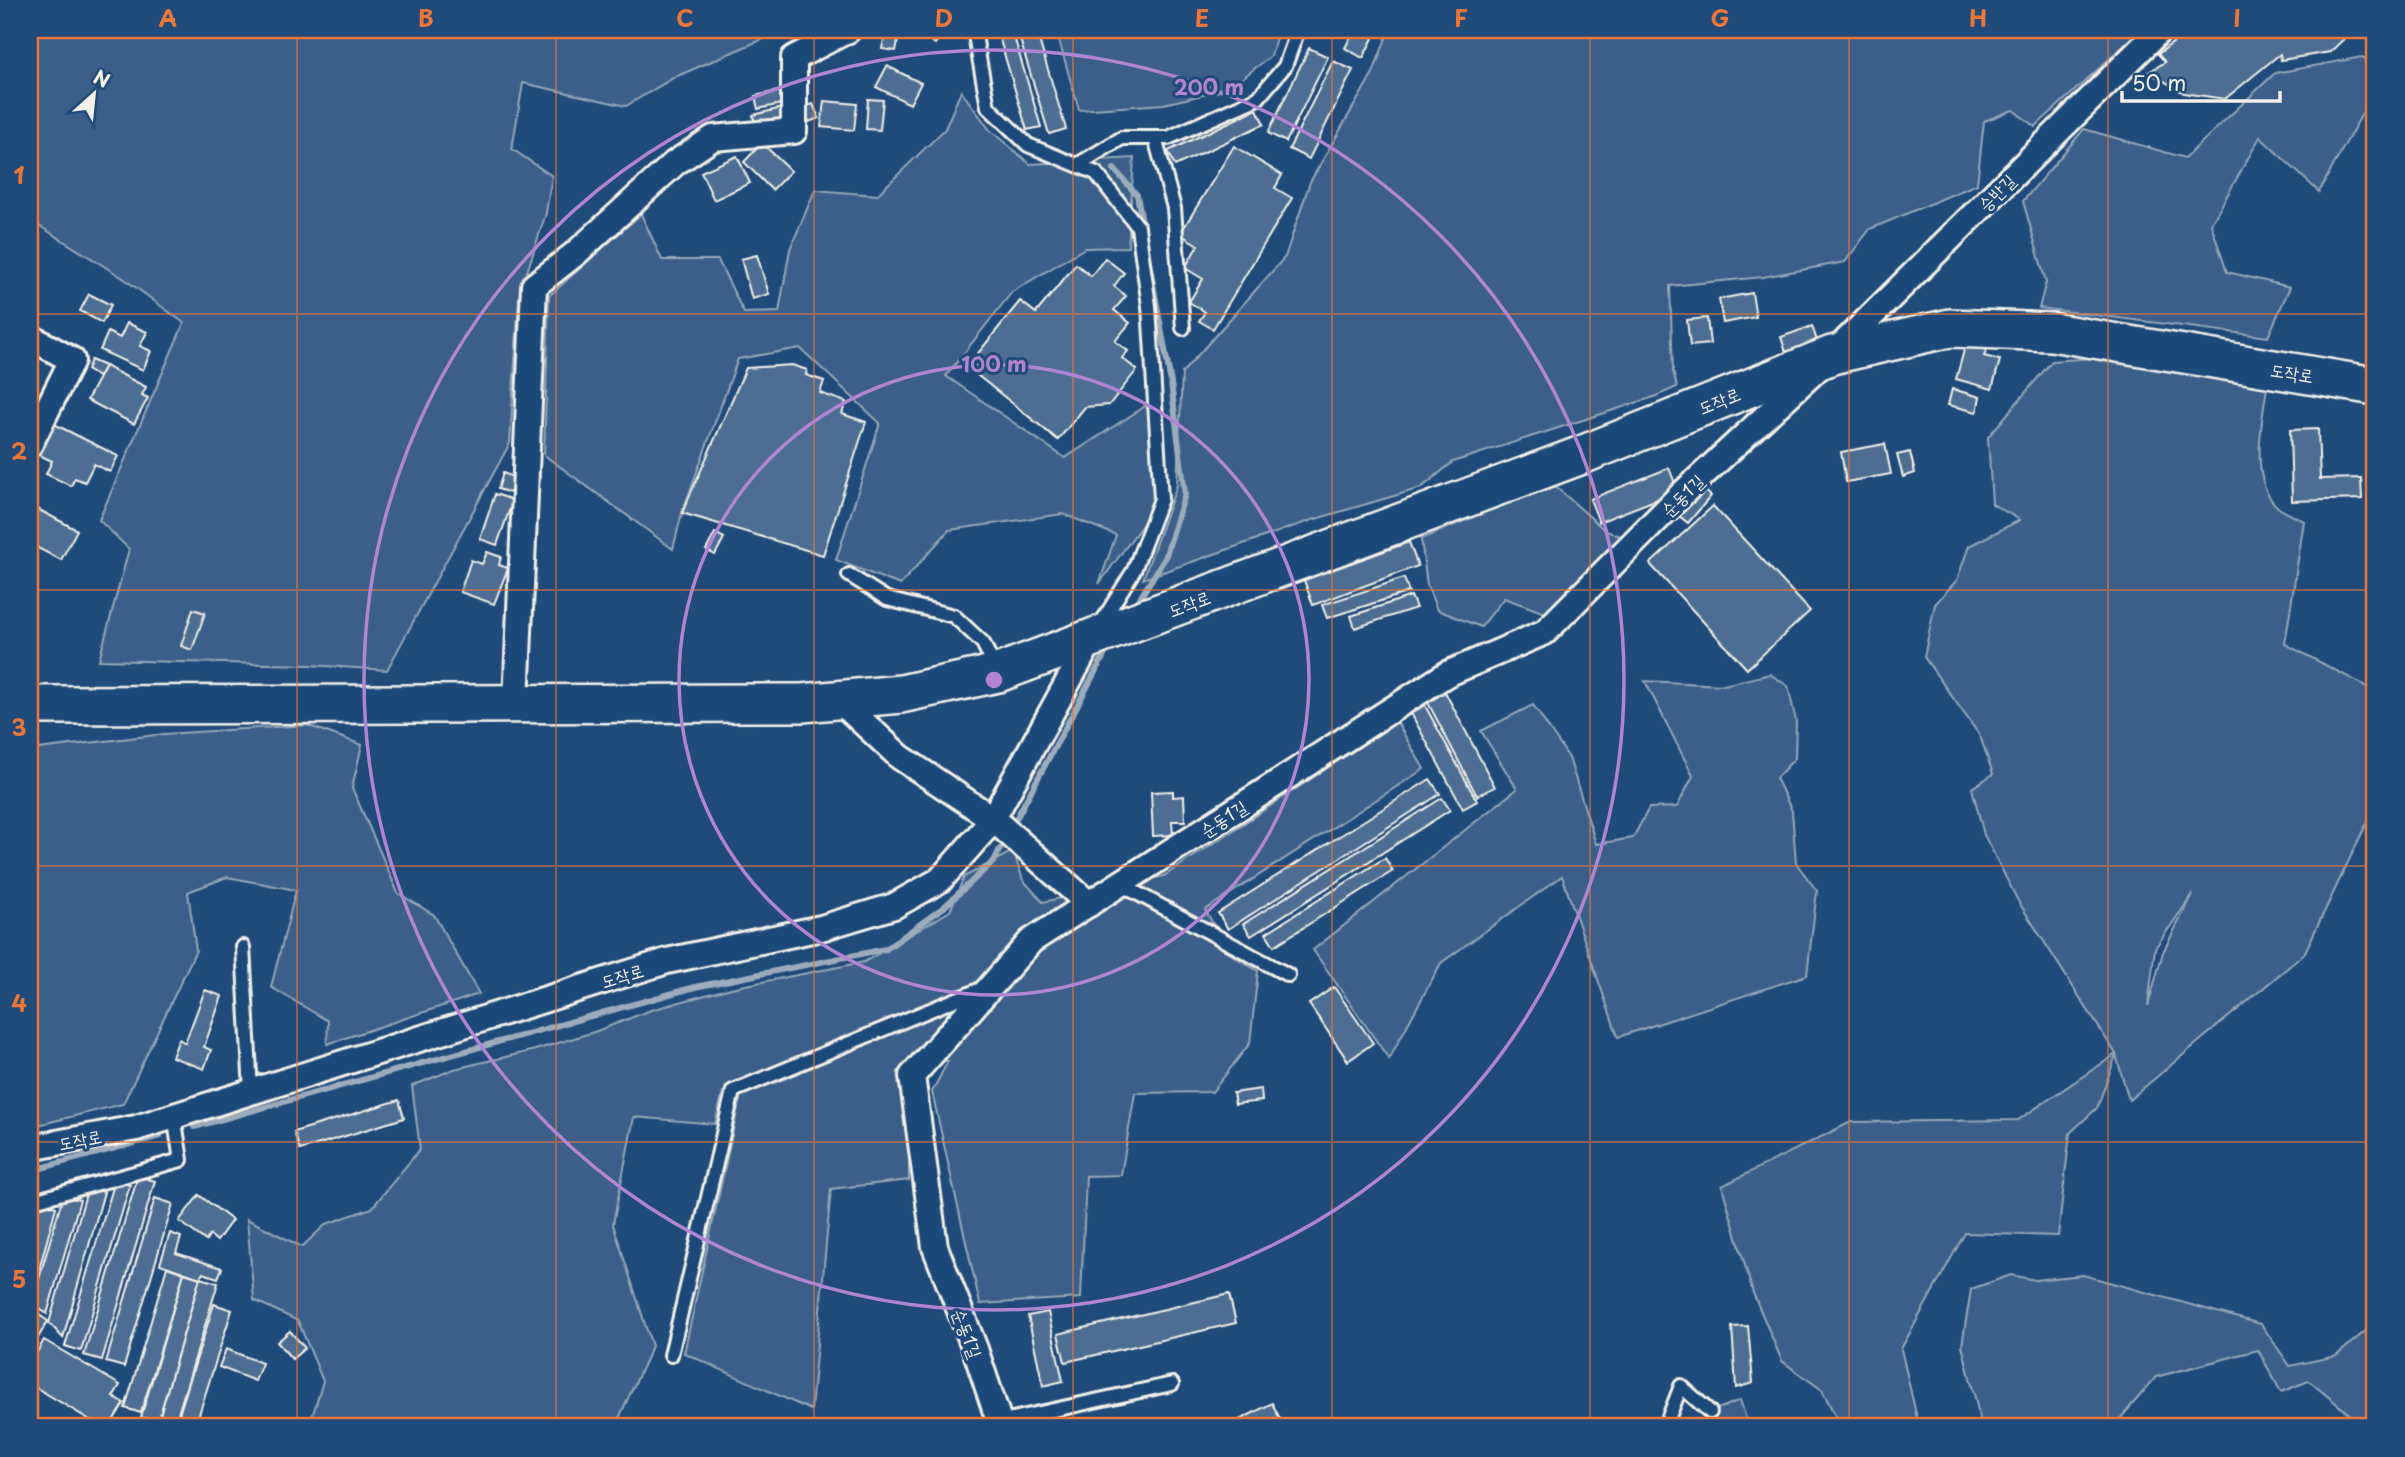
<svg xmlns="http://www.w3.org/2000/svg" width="2405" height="1457" viewBox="0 0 2405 1457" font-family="'Playpen Sans','Poor Story',sans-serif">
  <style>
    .green { fill: #3a5f88; stroke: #97a8b8; stroke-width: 2; fill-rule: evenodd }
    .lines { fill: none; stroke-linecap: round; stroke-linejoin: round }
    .stream { stroke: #9cacbb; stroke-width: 6 }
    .building { fill: #4d6e92; stroke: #f4f1e8; stroke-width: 2 }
    .lane-casing { stroke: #f4f1e8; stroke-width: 18 }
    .street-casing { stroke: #f4f1e8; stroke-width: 30 }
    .secondary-casing { stroke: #f4f1e8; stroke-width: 42 }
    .lane { stroke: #1f4a7a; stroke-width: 12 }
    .street { stroke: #1f4a7a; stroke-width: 24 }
    .secondary { stroke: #1f4a7a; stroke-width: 37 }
    .grid { fill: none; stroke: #ea7738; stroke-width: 2; stroke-opacity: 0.55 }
    .ring { fill: none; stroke: #b185d1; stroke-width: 3.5 }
    .labels { text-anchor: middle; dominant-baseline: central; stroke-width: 6; stroke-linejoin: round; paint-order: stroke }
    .street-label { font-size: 18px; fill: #f4f1e8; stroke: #1f4a7a }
    .centre { fill: #b185d1; stroke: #1f4a7a; stroke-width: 3.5 }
    .ring-label { font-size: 21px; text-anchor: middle; font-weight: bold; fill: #b185d1; stroke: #1f4a7a; stroke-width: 6; stroke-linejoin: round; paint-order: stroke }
    .neatline { fill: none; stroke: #ea7738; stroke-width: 2.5 }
    .grid-label { font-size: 23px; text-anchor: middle; font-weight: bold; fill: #ea7738 }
  </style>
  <rect width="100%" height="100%" fill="#1f4a7a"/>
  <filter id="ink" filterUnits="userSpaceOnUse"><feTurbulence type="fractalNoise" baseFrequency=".0143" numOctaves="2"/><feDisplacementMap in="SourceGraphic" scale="14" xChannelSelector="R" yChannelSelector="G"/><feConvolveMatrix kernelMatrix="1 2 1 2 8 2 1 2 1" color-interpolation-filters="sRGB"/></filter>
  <g filter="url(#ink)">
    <g class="green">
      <path d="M30,30H763V39L675,77L626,106L523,83L512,149L552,176L546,213L519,297L510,443L387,670L309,665L99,660L129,549L99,520L184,323L123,278L30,220Z"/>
      <path d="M1056,30H1278L1271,56L1228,89L1164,104L1079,110Z"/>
      <path d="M1389,30H2141L2035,127L2013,110L1984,121L1977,184L1870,229L1845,262L1763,277L1670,286L1673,371L1677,387L1654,397L1453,462L1421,488L1312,520L1143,579L1177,485L1182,373L1285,257L1310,182L1373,73Z"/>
      <path d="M2362,57L2375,64V90L2319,192L2260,137L2211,224L2227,272L2290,287L2268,337L2039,308L2046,282L2023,201L2084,129L2185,158L2275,73Z"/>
      <path d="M961,91L990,130L1030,164L1134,158L1128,247L1085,248L1012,292L946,376L1065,458L1147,405L1161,499L1099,584L1116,535L1063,514L949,530L900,585L836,560L880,423L800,348L738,359L682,513L673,549L544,455L549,296L641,214L662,260H718L744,313L779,312L790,249L815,190L877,195L945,129Z"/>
      <path d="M2133,355L2269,375C2264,411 2246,481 2279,508C2286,513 2296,517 2304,521L2285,644L2375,691V806L2304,954L2129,1100L2116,1055L2097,1108L2070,1133L2058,1236L1965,1233L1901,1349L1919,1427H1841L1822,1390L1782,1361L1753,1293L1722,1186L1851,1122L2018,1120L2116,1054L2018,901L1984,835L1972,788L1993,774L1980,736L1924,657L1935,604L1957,580L1969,546L2020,520L1992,504L1988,437L2052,361ZM2193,894L2163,952L2148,1006L2155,948Z"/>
      <path d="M1556,487L1606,531L1623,537L1568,597L1545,613L1504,598L1481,627L1437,610L1427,585L1421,539L1533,492Z"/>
      <path d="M1770,674L1788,686L1796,721L1795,758L1776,778L1792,811L1796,863L1817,891L1807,975L1618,1037L1562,876L1441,963L1389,1059L1313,950L1517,789L1481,731L1533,705L1569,758L1596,844L1633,838L1649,808L1677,807L1693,776L1645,681L1724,685Z"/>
      <path d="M1397,722L1424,769L1205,910L1232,955L1258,971L1250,1043L1212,1092L1135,1093L1121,1175L1086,1176L1081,1298L980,1304L932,1092L948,1061L908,1059L909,1180L831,1189L811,1410L684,1353L741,1094L865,1046L860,1033L723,1092L715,1124L634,1117L613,1224L652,1346L615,1427H309L323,1381L298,1321L254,1300L247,1219L302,1247L326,1224L372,1208L420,1149L412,1086L454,1069L535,1050L597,1031L651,1010L731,988L864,962L950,911L964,877L1013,851L1023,880L1043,902L1164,876Z"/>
      <path d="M307,725L362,745L352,788L398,893L434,915L479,994L327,1044L328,1021L271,987L296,890L227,877L188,892L196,950L123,1104L30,1127V750L164,734Z"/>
      <path d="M2011,1275L2035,1280L2083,1275L2261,1324L2290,1366L2336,1356L2375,1323V1427H2365L2309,1381L2281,1392L2258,1350L2156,1377L2113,1427H1982L1962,1345L1971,1289Z"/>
      <path d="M1740,1400L1749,1427H1713L1710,1412Z"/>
    </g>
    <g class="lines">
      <g class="stream">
        <path d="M1114,169L1137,195L1171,383L1185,494L1165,558L1135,606"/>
        <path d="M1017,817L1106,652"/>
        <path d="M194,1127L695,987L886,949L944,907L994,861L1000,849"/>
        <path d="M30,1171L160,1136"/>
      </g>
    </g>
    <g class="building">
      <path d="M886,30H900L896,51L882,49Z"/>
      <path d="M915,30H946L935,44Z"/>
      <path d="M997,30H1012L1041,127L1027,130Z"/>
      <path d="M1017,30H1036L1066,129L1049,134Z"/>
      <path d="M1354,30H1377L1363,58L1345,48Z"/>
      <path d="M2190,30H2345L2346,37L2330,52L2281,60L2280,54L2225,99L2184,93L2149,72L2165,62L2158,54Z"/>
      <path d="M1309,48L1328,57L1286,142L1268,133Z"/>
      <path d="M1333,61L1353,70L1309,159L1289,149Z"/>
      <path d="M887,66L921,83L910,104L876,87Z"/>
      <path d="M783,90L786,103L758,109L755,96Z"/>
      <path d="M868,99L883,100L880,130L866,129Z"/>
      <path d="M824,101L857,104L854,130L821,127Z"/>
      <path d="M813,104L819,118L809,122L804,107Z"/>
      <path d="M782,108L785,120L756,127L753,115Z"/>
      <path d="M1257,109L1264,124L1175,166L1168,151Z"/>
      <path d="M762,143L791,171L772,190L744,162Z"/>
      <path d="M1234,146L1282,175L1275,188L1292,198L1213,329L1199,321L1205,312L1189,302L1203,279L1185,268L1198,245L1180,234Z"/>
      <path d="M737,156L750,183L714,200L701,172Z"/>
      <path d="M757,255L769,294L752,299L741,259Z"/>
      <path d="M1105,258L1124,273L1114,286L1126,296L1114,310L1130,323L1115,341L1128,351L1122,358L1137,370L1109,405L1085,407L1058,440L967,367L1020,301L1036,313L1076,264L1091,276Z"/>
      <path d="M1752,293L1756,317L1723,323L1719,299Z"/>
      <path d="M89,294L111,305L102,323L80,311Z"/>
      <path d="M1707,318L1710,344L1690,346L1687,320Z"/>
      <path d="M127,323L147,332L140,346L151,351L143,370L100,350L108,332L120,338Z"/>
      <path d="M1812,326L1817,341L1786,352L1781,337Z"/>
      <path d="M1966,343L1987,349L1984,356L2000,360L1992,389L1956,379Z"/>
      <path d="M91,360L105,366L99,377L87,370Z"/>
      <path d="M792,365L807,370L806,375L824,381L820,393L846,402L842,414L866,422L823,555L682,513L746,368Z"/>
      <path d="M105,366L146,387L142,395L148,398L134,424L87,400Z"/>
      <path d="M1952,389L1980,397L1977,412L1948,405Z"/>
      <path d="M52,423L118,456L110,472L94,464L85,482L75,478L71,486L46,474L52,461L37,454Z"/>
      <path d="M2318,429L2320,479L2361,478L2362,499L2292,501L2290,430Z"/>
      <path d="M1885,444L1891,474L1846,482L1841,452Z"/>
      <path d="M1910,452L1915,473L1903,477L1897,455Z"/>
      <path d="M1669,468L1678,491L1599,522L1590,499Z"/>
      <path d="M503,473L516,478L510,493L498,489Z"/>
      <path d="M1701,487L1711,496L1688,523L1678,515Z"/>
      <path d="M495,494L513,500L497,545L480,539Z"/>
      <path d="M30,505L77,530L61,560L34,546L30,553Z"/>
      <path d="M1713,506L1810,611L1747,669L1650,564Z"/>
      <path d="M715,533L724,538L715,555L706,550Z"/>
      <path d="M1409,542L1418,566L1313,605L1304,580Z"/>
      <path d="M487,552L501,557L499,565L508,568L494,604L460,592L471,560L482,564Z"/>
      <path d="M1404,578L1409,592L1327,618L1322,605Z"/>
      <path d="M1411,596L1416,608L1355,628L1351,616Z"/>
      <path d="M193,609L205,613L192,650L181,646Z"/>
      <path d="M1444,690L1495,787L1477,796L1426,699Z"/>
      <path d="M1422,700L1477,801L1463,809L1408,708Z"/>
      <path d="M1430,779L1440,794L1228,929L1218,913Z"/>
      <path d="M1173,791V797L1184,796L1185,821H1172L1173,835L1153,836L1151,792Z"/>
      <path d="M1442,798L1450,810L1251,936L1243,924Z"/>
      <path d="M1385,858L1393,871L1274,946L1266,933Z"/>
      <path d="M1334,987L1373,1043L1348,1061L1309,1004Z"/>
      <path d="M205,990L222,996L204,1047L211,1050L204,1069L172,1057L179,1039L185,1043Z"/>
      <path d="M1261,1089L1262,1101L1235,1104L1233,1093Z"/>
      <path d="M399,1100L404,1118L300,1150L294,1132Z"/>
      <path d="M138,1176L155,1181L102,1360L84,1355Z"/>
      <path d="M115,1181L130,1185L81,1351L65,1346Z"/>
      <path d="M88,1187L104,1192L63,1338L49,1323Z"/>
      <path d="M199,1195L232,1220L217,1241L210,1235L206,1241L179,1221Z"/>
      <path d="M63,1196L80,1200L47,1314L32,1303Z"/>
      <path d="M155,1198L173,1204L124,1367L106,1362Z"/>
      <path d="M37,1201L56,1207L33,1292L30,1289V1227Z"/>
      <path d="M170,1233L181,1237L176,1253L222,1268L218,1278L203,1273L200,1278L160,1264Z"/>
      <path d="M167,1267L184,1273L141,1413L125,1408Z"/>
      <path d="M184,1273L200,1278L158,1422L141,1417Z"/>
      <path d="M200,1278L218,1283L174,1427L158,1422Z"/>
      <path d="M1229,1294L1236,1323L1065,1362L1058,1334Z"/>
      <path d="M214,1304L232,1310L195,1427H175Z"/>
      <path d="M30,1309L48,1321L36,1341L30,1337Z"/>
      <path d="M1048,1312L1063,1381L1043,1386L1028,1316Z"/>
      <path d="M1748,1326L1753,1383L1736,1388L1732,1327Z"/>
      <path d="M290,1331L305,1348L292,1359L277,1342Z"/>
      <path d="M44,1340L120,1385L113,1397L124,1403L109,1427H102L30,1384V1347L37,1352Z"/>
      <path d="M226,1349L262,1363L255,1381L219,1367Z"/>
      <path d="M1272,1403L1284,1427H1231L1230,1425Z"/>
    </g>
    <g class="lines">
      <defs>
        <g id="lane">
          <path d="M974,30L988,107L1028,145L1096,173L1138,227L1149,306L1161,499L1134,570L1100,625"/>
          <path d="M1155,138L1174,208L1183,328"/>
          <path d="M1077,165L1122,138H1168L1258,98L1285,66L1298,30"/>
          <path d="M849,575L887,599L954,616L983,643L996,670"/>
          <path d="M1120,884L1288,975"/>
          <path d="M243,947L251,1092"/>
          <path d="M30,1202L181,1160L174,1116"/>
          <path d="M671,1355L733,1091L981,989"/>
          <path d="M999,1422L1172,1384"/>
          <path d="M1665,1427L1681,1386L1710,1412"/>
        </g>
        <g id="street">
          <path d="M30,337L72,360L30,444"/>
          <path d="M839,700L900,757L993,819L1089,904"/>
          <path d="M516,702L534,286L576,253L675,163L713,138L794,131V58L848,30"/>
          <path d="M30,1148L136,1128L667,961L821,928L894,906L940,880L991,822L1091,640"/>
          <path d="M1001,1427L975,1349L935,1247L912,1076L1031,941L1447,674L1545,632L1683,493L1832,355L2160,30"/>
        </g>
        <path id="secondary" d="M30,705L802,703L901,694L998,673L1579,456L1832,355L1950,328L2052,332L2375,386"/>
      </defs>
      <use href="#lane" class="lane-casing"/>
      <use href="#street" class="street-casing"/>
      <use href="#secondary" class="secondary-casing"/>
      <use href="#lane" class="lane"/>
      <use href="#street" class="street"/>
      <use href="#secondary" class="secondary"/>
    </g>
  </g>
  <path class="grid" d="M297,30V1427M556,30V1427M814,30V1427M1073,30V1427M1332,30V1427M1590,30V1427M1849,30V1427M2108,30V1427M30,314H2375M30,590H2375M30,866H2375M30,1142H2375"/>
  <g class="ring">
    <circle cx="994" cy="680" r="315"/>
    <circle cx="994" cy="680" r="630"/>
  </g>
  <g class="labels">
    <g class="street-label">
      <text transform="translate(1996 192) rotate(-45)">승반길</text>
      <text transform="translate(2292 372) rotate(9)">도작로</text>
      <text transform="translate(1719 400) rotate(-22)">도작로</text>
      <text transform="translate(1682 495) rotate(-44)">순동1길</text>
      <text transform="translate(1189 603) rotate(-21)">도작로</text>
      <text transform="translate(1223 818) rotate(-33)">순동1길</text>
      <text transform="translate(622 975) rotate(-17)">도작로</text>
      <text transform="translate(80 1139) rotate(-11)">도작로</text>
      <text transform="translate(968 1333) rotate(69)">순동1길</text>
    </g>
  </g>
  <circle cx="994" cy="680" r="10" class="centre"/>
  <g class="ring-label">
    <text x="1209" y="95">200 m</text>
    <text x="994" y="372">100 m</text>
  </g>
  <rect width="2405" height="1457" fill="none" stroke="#1f4a7a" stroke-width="77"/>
  <g transform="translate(94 94) rotate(27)" stroke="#1f4a7a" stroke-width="5" paint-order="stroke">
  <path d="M0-5L12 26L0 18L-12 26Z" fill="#f4f1e8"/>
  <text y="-10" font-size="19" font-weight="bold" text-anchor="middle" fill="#f4f1e8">N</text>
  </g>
  <path d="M2122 91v10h158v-10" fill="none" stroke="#f4f1e8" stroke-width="3.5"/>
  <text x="2132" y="91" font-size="21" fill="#f4f1e8" stroke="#1f4a7a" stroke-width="5" paint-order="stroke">50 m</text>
  <rect x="38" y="38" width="2328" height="1380" class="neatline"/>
  <g class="grid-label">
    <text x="168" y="27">A</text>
    <text x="426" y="27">B</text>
    <text x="685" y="27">C</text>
    <text x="944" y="27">D</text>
    <text x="1202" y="27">E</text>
    <text x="1461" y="27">F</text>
    <text x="1720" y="27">G</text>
    <text x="1978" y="27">H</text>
    <text x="2237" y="27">I</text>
    <text x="19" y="184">1</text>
    <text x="19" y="460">2</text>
    <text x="19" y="736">3</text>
    <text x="19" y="1012">4</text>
    <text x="19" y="1288">5</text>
  </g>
</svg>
